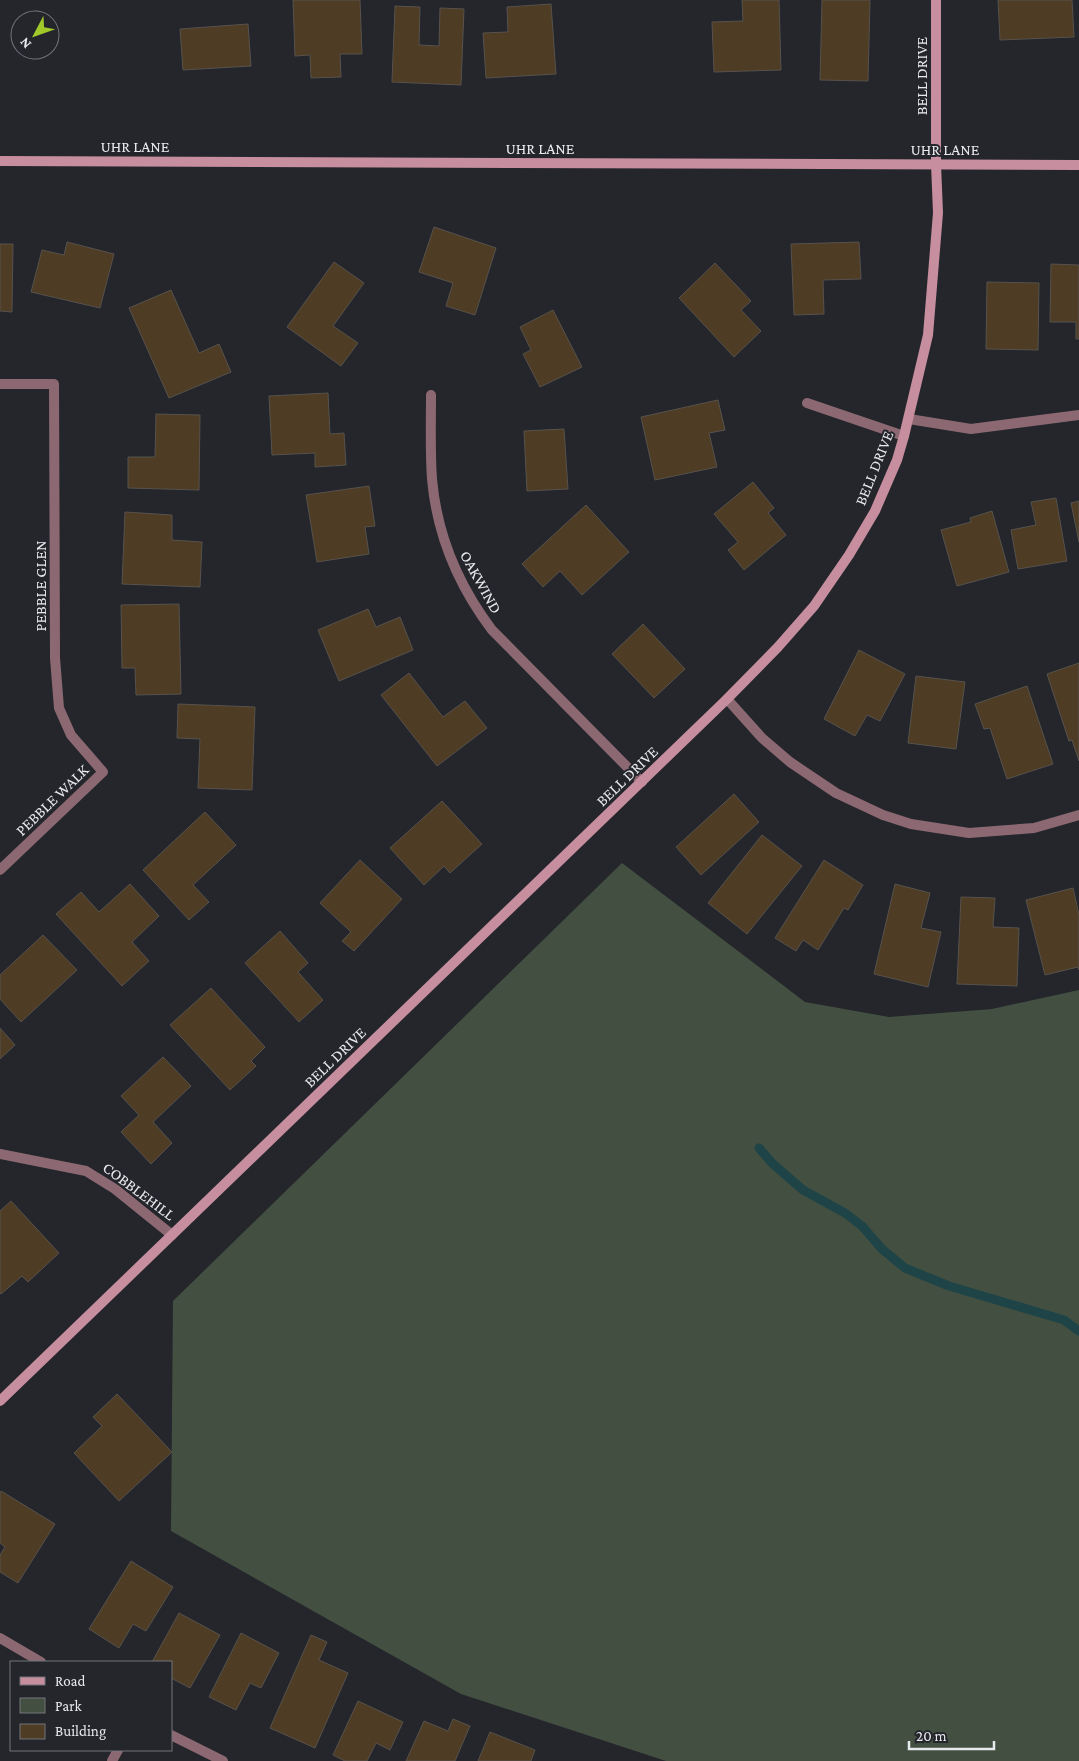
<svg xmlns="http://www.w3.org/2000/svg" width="1079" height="1761" viewBox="0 0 1079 1761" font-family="'Crimson Pro',serif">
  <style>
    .green { fill: #435041 }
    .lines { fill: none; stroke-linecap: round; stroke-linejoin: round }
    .stream { stroke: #1e4448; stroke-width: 9 }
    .building { fill: #4e3c25; stroke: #57524c }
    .street { stroke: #8c6972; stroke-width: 10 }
    .secondary { stroke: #c68e9e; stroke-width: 10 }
    .labels { text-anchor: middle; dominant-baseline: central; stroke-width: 4; stroke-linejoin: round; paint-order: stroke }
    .street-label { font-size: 16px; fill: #e7e9ed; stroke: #24262c }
  </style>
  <rect width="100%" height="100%" fill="#24262c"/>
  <path class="green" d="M622,863L805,1002L889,1017L992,1009L1079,990V1761H666L461,1694L171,1531L173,1301Z"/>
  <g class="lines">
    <path class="stream" d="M759,1148L772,1163L803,1190L845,1213L862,1226L882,1249L905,1268L949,1286L1064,1320L1079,1331"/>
  </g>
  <g class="building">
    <path d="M293,0H360L362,54H340L341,77L311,78L310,55L295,56Z"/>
    <path d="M742,0H779L781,70L714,72L712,22L743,21Z"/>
    <path d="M822,0H870L868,81L820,80Z"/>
    <path d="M998,0H1072L1074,37L1000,40Z"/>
    <path d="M551,4L556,74L486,78L483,33L508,32L507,7Z"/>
    <path d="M395,6L420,7L419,45L439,46L440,8L464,9L461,85L392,82Z"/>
    <path d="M248,24L251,66L183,70L180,29Z"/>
    <path d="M434,227L496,248L475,315L446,306L453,283L419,272Z"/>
    <path d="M67,242L114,254L100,308L31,292L42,250L64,255Z"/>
    <path d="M859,242L861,279L823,280L824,314L794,315L791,244Z"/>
    <path d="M0,244H13L12,312L0,311Z"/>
    <path d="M334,262L364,283L333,326L358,343L341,366L287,327Z"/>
    <path d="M715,263L751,301L741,310L761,331L734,357L679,298Z"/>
    <path d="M1051,264L1079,265V339H1076V322H1050Z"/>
    <path d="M987,282L1039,283L1038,350L986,349Z"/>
    <path d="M171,290L199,353L219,344L231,372L169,398L129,308Z"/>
    <path d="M553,310L582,367L540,387L523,354L531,350L520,327Z"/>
    <path d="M328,393L330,434L344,433L346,465L315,467V453L272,455L269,396Z"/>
    <path d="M718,400L725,430L709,433L717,467L655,480L641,417Z"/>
    <path d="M156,414L200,415L199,490L128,488V457H155Z"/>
    <path d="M564,429L568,489L527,491L524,431Z"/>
    <path d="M753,482L774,508L768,513L786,535L744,570L728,550L738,542L714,514Z"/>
    <path d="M369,486L375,526L365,527L369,554L317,562L306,495Z"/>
    <path d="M1056,498L1067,561L1018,569L1011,530L1036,525L1031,502Z"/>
    <path d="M1079,501V542L1071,503Z"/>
    <path d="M586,505L629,552L582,595L560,571L543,587L522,564Z"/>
    <path d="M992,511L1009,572L957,586L941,530L971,522L970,518Z"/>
    <path d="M125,512L172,515V540L202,542L200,587L122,584Z"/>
    <path d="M179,604L181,694L136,695L135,668H122L121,605Z"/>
    <path d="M368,609L376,627L400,617L413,650L339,681L318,630Z"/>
    <path d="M643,624L685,669L654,698L612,654Z"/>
    <path d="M859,650L905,674L880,721L867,715L855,736L824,719Z"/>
    <path d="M1079,663V761L1072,740L1069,741L1047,674Z"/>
    <path d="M409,673L443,717L465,701L487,728L437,766L381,695Z"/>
    <path d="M916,676L965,682L956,749L908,743Z"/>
    <path d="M1027,686L1053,764L1007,779L990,728L984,729L975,704Z"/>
    <path d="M178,704L255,707L252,790L198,788L200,739L177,738Z"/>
    <path d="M734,794L759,822L701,875L676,847Z"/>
    <path d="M442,801L482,844L450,873L444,866L424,885L390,848Z"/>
    <path d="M205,812L236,845L193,885L209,902L189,920L143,870Z"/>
    <path d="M762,835L802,866L747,934L708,903Z"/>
    <path d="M360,860L402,899L354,951L342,941L351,932L320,903Z"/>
    <path d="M824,860L863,885L848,910L844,908L818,950L803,940L796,951L775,938Z"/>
    <path d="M130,884L159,916L132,942L149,961L122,986L56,914L81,892L99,912Z"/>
    <path d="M895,884L930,893L921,928L941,932L928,987L874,974Z"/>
    <path d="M1073,888L1079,915V970L1078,967L1045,975L1026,900Z"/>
    <path d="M961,897L995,898L993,927L1019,928L1017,986L957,984Z"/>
    <path d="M280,931L308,963L298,972L323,1000L299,1022L245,963Z"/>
    <path d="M43,935L77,970L21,1022L0,999V975Z"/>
    <path d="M211,988L265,1047L251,1061L256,1066L230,1090L170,1025Z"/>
    <path d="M0,1028L15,1045L0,1059Z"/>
    <path d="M163,1057L191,1086L153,1122L172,1143L151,1164L121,1132L139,1115L121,1096Z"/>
    <path d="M11,1201L59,1253L28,1282L22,1276L1,1294L0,1293V1211Z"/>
    <path d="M117,1394L172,1452L119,1501L74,1453L102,1426L93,1417Z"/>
    <path d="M1,1491L55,1524L18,1583L0,1572V1555L5,1547L0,1543V1493Z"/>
    <path d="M131,1561L173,1587L146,1631L133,1624L119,1648L89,1629Z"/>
    <path d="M179,1613L220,1635L190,1688L171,1678V1662H152Z"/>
    <path d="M241,1633L279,1653L261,1688L250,1683L236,1710L209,1697Z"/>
    <path d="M311,1635L327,1642L319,1660L348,1673L315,1748L270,1728Z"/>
    <path d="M358,1701L403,1722L390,1750L376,1743L367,1761H345L333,1755Z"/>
    <path d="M453,1719L470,1726L455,1761H406L424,1721L448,1731Z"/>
    <path d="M490,1732L535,1750L531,1761H478Z"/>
  </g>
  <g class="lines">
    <g class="street">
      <path d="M0,384H54L55,658L59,708L71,735L103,772L0,870"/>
      <path d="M431,395C431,423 430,452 432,479C437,536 458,585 492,630L642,782"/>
      <path d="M807,403L904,436"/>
      <path d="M909,419L971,429L1079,415"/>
      <path d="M727,699L762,738L790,762L836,793L883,815L911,824L969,833L1034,828L1079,815"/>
      <path d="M0,1154L86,1171L115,1189L172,1235"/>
      <path d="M0,1638L41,1662"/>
      <path d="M171,1735L223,1761"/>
      <path d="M112,1761L118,1750"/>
    </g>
    <g class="secondary">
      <path d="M0,161L1079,165"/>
      <path d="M0,1401L727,699L778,647L814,606L849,555L875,511L897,460L904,436L928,335L938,213L936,164V0"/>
    </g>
  </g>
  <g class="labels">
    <g class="street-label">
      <text transform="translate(921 76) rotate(-90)">BELL DRIVE</text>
      <text x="135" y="146">UHR LANE</text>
      <text x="540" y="148">UHR LANE</text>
      <text x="945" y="149">UHR LANE</text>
      <text transform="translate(874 468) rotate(-68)">BELL DRIVE</text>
      <text transform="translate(481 582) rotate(61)">OAKWIND</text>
      <text transform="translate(40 586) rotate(-90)">PEBBLE GLEN</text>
      <text transform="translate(627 776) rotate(-44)">BELL DRIVE</text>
      <text transform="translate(52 800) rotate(-44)">PEBBLE WALK</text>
      <text transform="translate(335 1057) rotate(-44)">BELL DRIVE</text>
      <text transform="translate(139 1191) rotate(37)">COBBLEHILL</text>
    </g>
  </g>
  <rect x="10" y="1661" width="162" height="90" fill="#24262c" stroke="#727479"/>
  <rect x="20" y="1677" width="25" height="8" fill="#c68e9e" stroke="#727479"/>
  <text x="55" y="1686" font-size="15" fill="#e7e9ed">Road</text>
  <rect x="20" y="1698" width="25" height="15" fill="#435041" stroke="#727479"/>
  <text x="55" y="1711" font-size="15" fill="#e7e9ed">Park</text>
  <rect x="20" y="1724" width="25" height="15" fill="#4e3c25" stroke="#727479"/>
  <text x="55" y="1736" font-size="15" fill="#e7e9ed">Building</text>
  <g transform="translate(35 35) rotate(229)"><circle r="24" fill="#24262c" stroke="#727479"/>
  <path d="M0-4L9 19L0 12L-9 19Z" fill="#a1c92a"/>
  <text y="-8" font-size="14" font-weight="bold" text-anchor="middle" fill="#e7e9ed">N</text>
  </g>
  <path d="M909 1741v8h85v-8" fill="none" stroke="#e7e9ed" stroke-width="2.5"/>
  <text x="916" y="1741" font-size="15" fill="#e7e9ed" stroke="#24262c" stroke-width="4" paint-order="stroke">20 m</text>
</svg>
